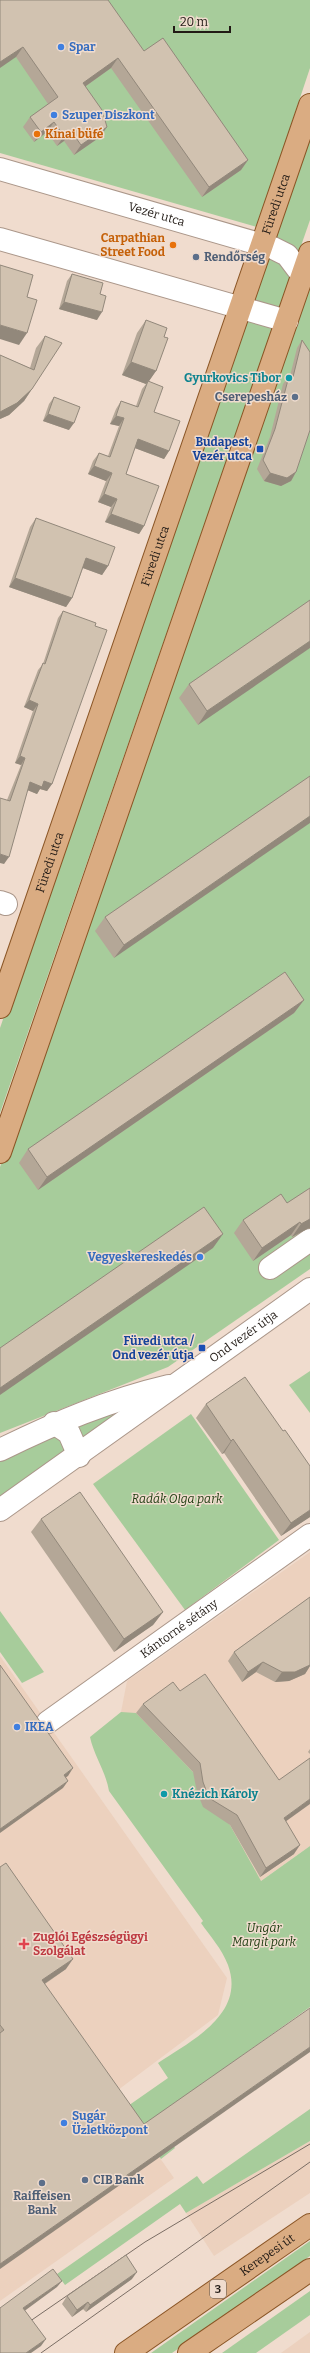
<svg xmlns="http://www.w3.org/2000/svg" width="310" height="2353" viewBox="0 0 310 2353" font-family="Bitter,serif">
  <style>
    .built { fill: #ecd1be }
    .green { fill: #a7cc9b }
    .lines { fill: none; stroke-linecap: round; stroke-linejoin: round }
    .minor-casing { stroke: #ab978a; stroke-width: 24 }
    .major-casing { stroke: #8a5525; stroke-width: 24 }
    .minor { stroke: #fff; stroke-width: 22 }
    .major { stroke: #daac82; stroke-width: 22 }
    .tram { stroke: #7a6d64; stroke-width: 1 }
    .wall { fill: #b4a797 }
    .shaded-wall { fill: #92887b }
    .building { fill: #d1c2b0; stroke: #92887b }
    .shop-dot { fill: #3f7fe0; stroke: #f0dcce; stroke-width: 1.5 }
    .food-dot { fill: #e8710a; stroke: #f0dcce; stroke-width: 1.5 }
    .service-dot { fill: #5c6f8a; stroke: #f0dcce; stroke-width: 1.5 }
    .culture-dot { fill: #0f9aa8; stroke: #f0dcce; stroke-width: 1.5 }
    .transit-dot { fill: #1a4fb4; stroke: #f0dcce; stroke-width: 1.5 }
    .health-dot { fill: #e0444e; stroke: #f0dcce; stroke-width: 1.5 }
    .labels { text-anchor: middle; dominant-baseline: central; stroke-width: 3; stroke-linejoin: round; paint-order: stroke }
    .shield { fill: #f0dcce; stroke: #5f544c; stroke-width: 1 }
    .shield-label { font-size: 11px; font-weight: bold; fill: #211a15 }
    .shop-label { font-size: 12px; font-weight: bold; fill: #366cbe; stroke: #f0dcce; text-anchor: start }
    .food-label { font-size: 12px; font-weight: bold; fill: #c56008; stroke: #f0dcce; text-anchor: start }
    .street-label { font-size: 12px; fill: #211a15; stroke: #f0dcce }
    .service-label { font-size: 12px; font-weight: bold; fill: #4e5e75; stroke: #f0dcce; text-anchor: start }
    .culture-label { font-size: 12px; font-weight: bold; fill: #0d838f; stroke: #f0dcce; text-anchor: end }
    .transit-label { font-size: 12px; font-weight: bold; fill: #164399; stroke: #f0dcce; text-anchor: end }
    .park-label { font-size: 12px; font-style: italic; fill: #1a3a0d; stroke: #f0dcce }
    .health-label { font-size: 12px; font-weight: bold; fill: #be3a42; stroke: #f0dcce; text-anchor: start }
  </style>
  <rect width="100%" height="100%" fill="#f0dcce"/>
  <g class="built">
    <path d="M310,1552V1846L248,1890L121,1712L127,1681Z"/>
    <path d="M0,1656L227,1978L218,2015L114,2093L174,2178L0,2301Z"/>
    <path d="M310,2141V2193L214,2256L186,2213Z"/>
    <path d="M310,2332V2353H281Z"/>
  </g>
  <g class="green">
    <path d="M0,0H310V68L257,227L0,153Z"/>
    <path d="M310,134V220L0,1113V1028Z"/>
    <path d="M310,278V1269L168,1367L0,1433V1167Z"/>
    <path d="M310,1371V1413L289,1385Z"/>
    <path d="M178,1384L0,1510V1450Z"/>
    <path d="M191,1414L279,1540L185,1610L93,1484Z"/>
    <path d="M0,1611L44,1672L22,1683L0,1652Z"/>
    <path d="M121,1712L136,1713L193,1772L230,1825L261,1881L310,1846V2007L153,2119L175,2148L161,2159L125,2108L168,2078L158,2063C191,2041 246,2014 228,1965C222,1949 210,1936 201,1923L203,1921L109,1791C106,1772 94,1756 90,1737Z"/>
    <path d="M310,2109V2141L186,2213L180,2204L65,2285L57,2274L197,2176L203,2184Z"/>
    <path d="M310,2241V2256L172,2353H151Z"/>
    <path d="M310,2291V2315L256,2353H222Z"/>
  </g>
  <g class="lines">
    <defs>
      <g id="minor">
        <path id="s1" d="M0,169L273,248L287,255L302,275"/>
        <path d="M0,239L287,321"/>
        <path d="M0,902L6,904"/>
        <path d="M270,1268L310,1240"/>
        <path d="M54,1423L69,1433L79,1456"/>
        <path d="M0,1450C55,1423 109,1400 169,1386"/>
        <path id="s2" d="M0,1510L310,1289"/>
        <path id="s3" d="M48,1722L310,1535"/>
      </g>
      <g id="major">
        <path id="s4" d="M0,1007L310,105"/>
        <path d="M0,1152L310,253"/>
        <path id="s5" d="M126,2353L310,2225"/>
        <path d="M189,2353L310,2270"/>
      </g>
    </defs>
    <use href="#minor" class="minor-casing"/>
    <use href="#major" class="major-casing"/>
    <use href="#minor" class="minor"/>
    <use href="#major" class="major"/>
    <g class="tram">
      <path d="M23,2326L145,2242L310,2144"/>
      <path d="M41,2353L310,2162"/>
    </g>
  </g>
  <g class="wall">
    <path d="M0,0L144,51L248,160L241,170L202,197L111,68L86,86L100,137L74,155L64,141L57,146L47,132L34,142L23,127L30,117L48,104L16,57Z"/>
    <path d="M72,274L100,294L97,320L59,309L67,281Z"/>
    <path d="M146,320L164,337L156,371L148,382L154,412L169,451L164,459L135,448L126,474L144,526L139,534L105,522L111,507L98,502L106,481L88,474L93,461L99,453L108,456L119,426L110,424L116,409L121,401L136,406L142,389L146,384L122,375L137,333Z"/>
    <path d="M45,336L32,389L24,401L9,415L0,419V355L30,368L36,348Z"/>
    <path d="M302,340L296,472L291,481L281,486L264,481L257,469L270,437L283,384L289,376H290L297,348Z"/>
    <path d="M54,397L69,430L43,421L49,404Z"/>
    <path d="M36,518L108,566L102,575L83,568L72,598L66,607L9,587L30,527Z"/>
    <path d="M310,600L198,725L179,698L189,684Z"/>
    <path d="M63,611L95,626L52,784L47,791L40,789L37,794L27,790L4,864L7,800L21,765L15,763L33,711L24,707L38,670L43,664L58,618Z"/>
    <path d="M310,776L114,958L95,931L105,917Z"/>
    <path d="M304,1000L294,1013L38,1190L19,1163L28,1149Z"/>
    <path d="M310,1188V1228H309L292,1237L291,1235L253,1261L234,1233L243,1220L287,1203Z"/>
    <path d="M206,1404L310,1517L281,1536L224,1453L222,1454L196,1418Z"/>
    <path d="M41,1519L163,1612L153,1625L114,1652L31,1532Z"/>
    <path d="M310,1597V1666L305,1674L289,1681L275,1682L256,1672L242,1682L228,1661L234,1652Z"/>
    <path d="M180,1691L279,1780L286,1821L294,1854L260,1877L230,1825L203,1807L197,1792L193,1772L136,1713L143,1704Z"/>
    <path d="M310,1749V1754L308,1752Z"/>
    <path d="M0,1867L66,1969L45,1984L0,2269Z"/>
    <path d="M132,2279L86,2312L83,2309L72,2317L62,2304L67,2296Z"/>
  </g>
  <g class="shaded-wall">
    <path d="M23,47L16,57L0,68V62Z"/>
    <path d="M118,58L111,68L76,93L83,83Z"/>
    <path d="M54,122L47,132L34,142L41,132Z"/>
    <path d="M107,127L100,137L74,155L81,145Z"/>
    <path d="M71,131L64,141L57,146L64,136Z"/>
    <path d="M248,160L241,170L202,197L209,187Z"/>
    <path d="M64,302L102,312L97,320L59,309Z"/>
    <path d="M0,325L27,333L19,345L0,339Z"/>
    <path d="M131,362L156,371L147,384L148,381L146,384L122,375Z"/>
    <path d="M32,389L24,401L9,415L0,419V412Z"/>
    <path d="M48,414L74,423L69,430L43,421Z"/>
    <path d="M116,416L124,418L119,426L110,424Z"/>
    <path d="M138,439L169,451L164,459L132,447Z"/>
    <path d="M94,466L112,473L106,481L88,474Z"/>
    <path d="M296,472L291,481L281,486L264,481L270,473Z"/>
    <path d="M104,494L117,499L111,507L98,502Z"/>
    <path d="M111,514L144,526L139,534L105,522Z"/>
    <path d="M86,558L108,566L102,575L80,567Z"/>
    <path d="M15,578L72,598L66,607L9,587Z"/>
    <path d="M310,641V648L198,725L207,711Z"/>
    <path d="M29,700L38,704L33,711L24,707Z"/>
    <path d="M20,756L25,758L21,765L15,763Z"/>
    <path d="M44,781L52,784L47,791L40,789L37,794L25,789L30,782Z"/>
    <path d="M310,816V823L114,958L124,945Z"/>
    <path d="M0,854L9,857L4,864L0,863Z"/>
    <path d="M304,1000L294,1013L38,1190L47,1177Z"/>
    <path d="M310,1219V1228H309L292,1237L301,1224Z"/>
    <path d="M300,1222L291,1235L253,1261L262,1248Z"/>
    <path d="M223,1234L213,1248L0,1395V1388Z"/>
    <path d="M233,1439L224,1453L222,1454L231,1441Z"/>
    <path d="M310,1510V1517L281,1536L291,1523Z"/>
    <path d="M163,1612L153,1625L114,1652L124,1639Z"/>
    <path d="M263,1662L256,1672L242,1682L248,1672Z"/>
    <path d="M310,1665V1666L305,1674L289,1681L275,1682L282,1672Z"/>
    <path d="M73,1768L68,1776L59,1782L64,1775Z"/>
    <path d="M68,1781L63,1788L0,1833V1829Z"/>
    <path d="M310,1799V1804L278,1827L284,1818Z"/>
    <path d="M300,1845L294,1854L260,1877L266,1868Z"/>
    <path d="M73,1959L66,1969L35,1990L42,1980Z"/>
    <path d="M310,2047V2052L0,2269V2264Z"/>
    <path d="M137,2272L132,2279L86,2312L90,2305Z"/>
    <path d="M62,2281L57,2287L19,2315L23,2308Z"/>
    <path d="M88,2302L83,2309L72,2317L77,2310Z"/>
    <path d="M46,2339L41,2346L31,2353H26Z"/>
  </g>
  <g class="building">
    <path d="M0,0H108L144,51L163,38L248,160L209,187L118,58L83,83L102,110L107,127L81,145L71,131L64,136L54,122L41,132L30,117L58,97L23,47L0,62Z"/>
    <path d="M0,265L33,275L27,297L37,300L27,333L0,325Z"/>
    <path d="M72,274L103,283L100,294L106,296L102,312L64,302Z"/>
    <path d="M146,320L167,328L164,337L168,338L156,371L131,362Z"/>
    <path d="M45,336L62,343L32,389L17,403L0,412V355L34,370Z"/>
    <path d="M302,340L310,352V430L296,472L287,478L270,473L263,460L275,429L289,376L293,377Z"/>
    <path d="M148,381L163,387L154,412L180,421L169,451L138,439L126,474L159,486L144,526L111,514L117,499L104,494L112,473L94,466L99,453L110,457L124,418L116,416L121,401L138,407Z"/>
    <path d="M54,397L80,407L74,423L48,414Z"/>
    <path d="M36,518L115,547L108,566L86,558L72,598L15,578Z"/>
    <path d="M310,600V641L207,711L189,684Z"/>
    <path d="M63,611L96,623L95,626L107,630L52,784L44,781L42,787L30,782L9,857L0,854V798L10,801L25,758L20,756L38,704L29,700L43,663L45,664Z"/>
    <path d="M310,776V816L124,945L105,917Z"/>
    <path d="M285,972L304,1000L47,1177L28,1149Z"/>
    <path d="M310,1188V1219L301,1224L300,1222L262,1248L243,1220L281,1194L287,1203Z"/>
    <path d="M204,1207L223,1234L0,1388V1348Z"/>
    <path d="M245,1377L283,1431L285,1430L310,1466V1510L291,1523L233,1439L231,1441L206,1404Z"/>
    <path d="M80,1492L163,1612L124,1639L41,1519Z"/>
    <path d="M310,1597V1665L295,1672H282L263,1662L248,1672L234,1652Z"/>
    <path d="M0,1665L73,1768L64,1775L68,1781L0,1829Z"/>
    <path d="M205,1674L279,1780L310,1758V1799L284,1818L300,1845L266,1868L237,1815L209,1798L203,1782L200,1763L143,1704L173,1682L180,1691Z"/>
    <path d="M6,1863L73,1959L42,1980L144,2124L310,2008V2047L0,2264V2033L4,2030L0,2025V1867Z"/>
    <path d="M126,2255L137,2272L90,2305L88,2302L77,2310L67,2296Z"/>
    <path d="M53,2269L62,2281L23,2308L46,2339L26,2353H0V2308Z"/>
  </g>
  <g class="shop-dot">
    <circle cx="61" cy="47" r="4"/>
    <circle cx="54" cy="115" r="4"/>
    <circle cx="200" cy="1257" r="4"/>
    <circle cx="17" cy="1727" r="4"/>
    <circle cx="64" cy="2123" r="4"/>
  </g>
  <g class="food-dot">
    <circle cx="37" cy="134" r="4"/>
    <circle cx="173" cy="245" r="4"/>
  </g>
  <g class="service-dot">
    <circle cx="196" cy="257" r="4"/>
    <circle cx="295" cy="397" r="4"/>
    <circle cx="85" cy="2180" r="4"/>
    <circle cx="42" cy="2183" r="4"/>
  </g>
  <g class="culture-dot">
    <circle cx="289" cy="378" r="4"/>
    <circle cx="164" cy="1794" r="4"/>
  </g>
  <g class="transit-dot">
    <rect x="256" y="445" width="8" height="8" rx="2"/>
    <rect x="198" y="1344" width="8" height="8" rx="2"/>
  </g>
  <path class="health-dot" d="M22 1938h4v4h4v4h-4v4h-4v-4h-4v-4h4z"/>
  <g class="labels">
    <rect class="shield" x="210" y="2280" width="16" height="18" rx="3"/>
    <g class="shield-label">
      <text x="218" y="2289">3</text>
    </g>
    <g class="shop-label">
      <text x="69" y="47">Spar</text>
      <text x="62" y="115">Szuper Diszkont</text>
      <text x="192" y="1257" text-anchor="end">Vegyeskereskedés</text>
      <text x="25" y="1727">IKEA</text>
      <text x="72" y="2116">Sugár<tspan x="72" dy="14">Üzletközpont</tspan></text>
    </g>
    <g class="food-label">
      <text x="45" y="134">Kínai büfé</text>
      <text x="165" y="238" text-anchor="end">Carpathian<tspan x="165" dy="14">Street Food</tspan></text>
    </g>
    <g class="street-label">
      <text stroke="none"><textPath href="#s4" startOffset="849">Füredi utca</textPath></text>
      <text stroke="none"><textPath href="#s1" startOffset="163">Vezér utca</textPath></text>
      <text stroke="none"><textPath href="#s4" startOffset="477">Füredi utca</textPath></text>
      <text stroke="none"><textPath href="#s4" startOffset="153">Füredi utca</textPath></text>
      <text stroke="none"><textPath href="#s2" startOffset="299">Ond vezér útja</textPath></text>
      <text stroke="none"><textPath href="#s3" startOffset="161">Kántorné sétány</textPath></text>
      <text stroke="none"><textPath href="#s5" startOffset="172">Kerepesi út</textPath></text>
    </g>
    <g class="service-label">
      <text x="204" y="257">Rendőrség</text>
      <text x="287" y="397" text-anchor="end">Cserepesház</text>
      <text x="93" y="2180">CIB Bank</text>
      <text x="42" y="2196" text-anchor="middle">Raiffeisen<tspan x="42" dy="14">Bank</tspan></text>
    </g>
    <g class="culture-label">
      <text x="281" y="378">Gyurkovics Tibor</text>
      <text x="172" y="1794" text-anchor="start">Knézich Károly</text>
    </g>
    <g class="transit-label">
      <text x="252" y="442">Budapest,<tspan x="252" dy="14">Vezér utca</tspan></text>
      <text x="194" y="1341">Füredi utca /<tspan x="194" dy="14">Ond vezér útja</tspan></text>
    </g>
    <g class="park-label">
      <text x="177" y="1499">Radák Olga park</text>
      <text x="264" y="1928">Ungár<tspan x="264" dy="14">Margit park</tspan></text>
    </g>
    <g class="health-label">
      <text x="33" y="1937">Zuglói Egészségügyi<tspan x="33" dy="14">Szolgálat</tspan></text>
    </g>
  </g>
  <path d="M174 26v6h56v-6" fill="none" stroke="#211a15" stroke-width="2"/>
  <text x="180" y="26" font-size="12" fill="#211a15" stroke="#f0dcce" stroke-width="3" paint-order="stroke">20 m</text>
</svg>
